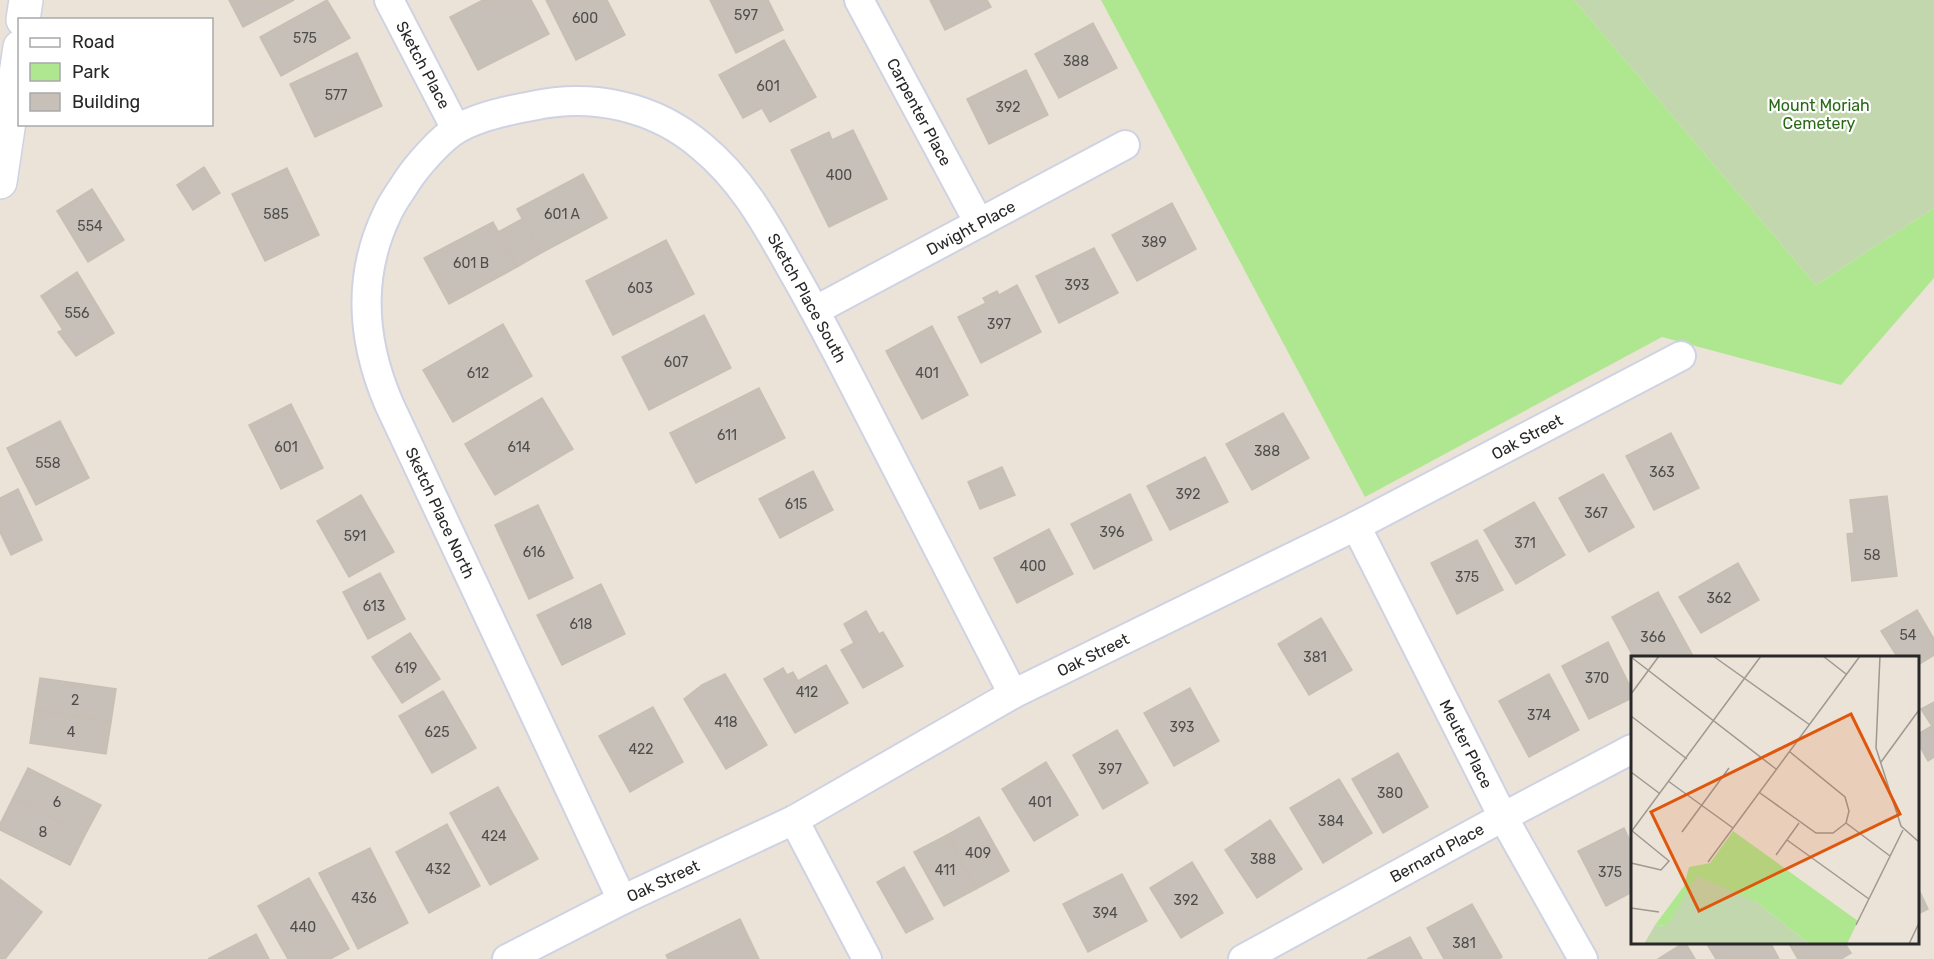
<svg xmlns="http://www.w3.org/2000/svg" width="1934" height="959" viewBox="0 0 1934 959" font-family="Rubik,sans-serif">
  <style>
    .green { fill: #afe790 }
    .cemetery { fill: #c3d7ae }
    .building { fill: #c7c0b8; stroke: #c7bfb2; stroke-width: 1.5 }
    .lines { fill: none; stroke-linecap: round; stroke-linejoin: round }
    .minor-casing { stroke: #ced2e3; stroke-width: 32 }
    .tertiary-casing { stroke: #ced2e3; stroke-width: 36 }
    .minor { stroke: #fff; stroke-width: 28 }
    .tertiary { stroke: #fff; stroke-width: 33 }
    .labels { text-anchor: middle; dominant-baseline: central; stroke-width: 4.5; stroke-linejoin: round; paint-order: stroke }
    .number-label { font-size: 14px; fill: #504e4c }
    .street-label { font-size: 16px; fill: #282828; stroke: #fff }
    .park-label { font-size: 16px; fill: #276915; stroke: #fff }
    .inset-road { fill: none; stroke: #9e9892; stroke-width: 1.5 }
    .view { fill: #de570d; fill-opacity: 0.15; stroke: #de570d; stroke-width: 3 }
    .inset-edge { fill: none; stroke: #282828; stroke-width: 3 }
  </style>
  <rect width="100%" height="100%" fill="#ece3d8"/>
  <path class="green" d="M1101,0H1574L1816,285L1934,208V278L1841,385L1662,337L1365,497Z"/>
  <path class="cemetery" d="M1574,0H1934V208L1816,285Z"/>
  <g class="building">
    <path d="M229,0H294L243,27Z"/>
    <path d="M327,0L350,38L281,76L260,37Z"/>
    <path d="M483,0H531L549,34L478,70L450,17Z"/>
    <path d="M546,0H607L625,35L576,60Z"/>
    <path d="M710,0H768L783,30L736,53Z"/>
    <path d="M930,0H987L991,7L945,30Z"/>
    <path d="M1093,23L1117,68L1059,98L1035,54Z"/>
    <path d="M784,40L816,97L770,122L762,108L743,118L719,75Z"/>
    <path d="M357,53L382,106L315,137L290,84Z"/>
    <path d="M1026,70L1048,115L989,144L967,99Z"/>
    <path d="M853,130L887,199L829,227L791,150L829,132L832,140Z"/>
    <path d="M204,167L220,193L193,210L177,185Z"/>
    <path d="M287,168L319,235L265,261L232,194Z"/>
    <path d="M583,174L607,218L541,253L517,209Z"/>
    <path d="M92,189L124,240L88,262L57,211Z"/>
    <path d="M1172,203L1196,249L1137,281L1112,235Z"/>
    <path d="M522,219L541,253L517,267L498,232Z"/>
    <path d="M493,222L517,267L449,304L424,258Z"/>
    <path d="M666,240L694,294L613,335L586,281Z"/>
    <path d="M1094,248L1118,293L1059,323L1036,276Z"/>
    <path d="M77,272L114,333L76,356L58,332L63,330L41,296Z"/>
    <path d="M1017,285L1041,332L981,363L958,317L986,303L983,298L997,291L999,295Z"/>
    <path d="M704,315L731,368L649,410L622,357Z"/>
    <path d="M503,324L532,376L453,422L423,370Z"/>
    <path d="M932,326L968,395L922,419L886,351Z"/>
    <path d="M759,388L785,438L696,483L670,433Z"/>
    <path d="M542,398L573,449L495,495L465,444Z"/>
    <path d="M291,404L323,468L281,489L249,425Z"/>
    <path d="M1283,413L1309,458L1252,490L1226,444Z"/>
    <path d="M60,421L89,478L36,505L7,448Z"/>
    <path d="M1671,433L1699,488L1654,510L1626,456Z"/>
    <path d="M1205,457L1228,502L1170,530L1147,486Z"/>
    <path d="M1002,467L1015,495L980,509L968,482Z"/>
    <path d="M813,471L833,510L780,538L759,499Z"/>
    <path d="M1603,474L1634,527L1589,552L1559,498Z"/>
    <path d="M18,489L42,540L11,555L0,532V498Z"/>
    <path d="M1130,494L1152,540L1094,569L1071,524Z"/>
    <path d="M361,495L394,552L349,577L317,521Z"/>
    <path d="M1887,496L1897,576L1852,581L1847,534L1854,533L1850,500Z"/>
    <path d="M1534,502L1565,555L1516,584L1484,530Z"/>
    <path d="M538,505L573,578L529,599L495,525Z"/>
    <path d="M1049,529L1073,574L1017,603L994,558Z"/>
    <path d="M1477,540L1503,590L1457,614L1431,563Z"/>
    <path d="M1738,563L1759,600L1701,633L1679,597Z"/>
    <path d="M380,573L405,619L368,639L343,592Z"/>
    <path d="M601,584L625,634L562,665L537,615Z"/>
    <path d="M1658,592L1694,658H1634L1612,617Z"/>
    <path d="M1917,610L1934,639V655L1918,665V658H1898L1881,631Z"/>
    <path d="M866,611L879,634L883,632L903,666L863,688L841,650L854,643L844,624Z"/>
    <path d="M1321,618L1352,670L1309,695L1278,644Z"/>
    <path d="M410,633L440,679L402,703L372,657Z"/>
    <path d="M1608,642L1632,690V698L1589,719L1562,666Z"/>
    <path d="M826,665L848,703L795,733L764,679L783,668L787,675L793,672L798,681Z"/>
    <path d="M725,674L767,745L726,769L684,699L702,685Z"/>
    <path d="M1549,674L1579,730L1529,757L1499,701Z"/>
    <path d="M40,678L116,689L111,722L35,710Z"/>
    <path d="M1190,688L1219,741L1174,766L1144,713Z"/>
    <path d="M443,691L476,748L432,773L399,716Z"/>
    <path d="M1934,702V757L1928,761L1918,743V734L1932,726L1921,709Z"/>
    <path d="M653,707L683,762L630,792L599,736Z"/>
    <path d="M35,710L111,722L106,754L30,743Z"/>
    <path d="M1117,730L1148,783L1103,809L1073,755Z"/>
    <path d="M1398,753L1428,807L1383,833L1352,779Z"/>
    <path d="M1046,762L1078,815L1034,841L1002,789Z"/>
    <path d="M28,768L101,805L85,835L13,798Z"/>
    <path d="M1339,779L1372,833L1323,863L1290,808Z"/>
    <path d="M498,787L538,859L490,885L450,813Z"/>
    <path d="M13,798L85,835L70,865L0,830V824Z"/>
    <path d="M979,817L1009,871L976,889L947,835Z"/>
    <path d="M1270,820L1302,869L1257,898L1225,850Z"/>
    <path d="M447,824L480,886L429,913L396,852Z"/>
    <path d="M1624,828L1632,845V892L1606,906L1578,851Z"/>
    <path d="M947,835L976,889L944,906L914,852Z"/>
    <path d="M370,848L408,923L358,949L319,873Z"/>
    <path d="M1192,862L1223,913L1181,938L1150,888Z"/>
    <path d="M904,867L933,919L906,933L877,882Z"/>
    <path d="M1122,874L1147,921L1088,952L1063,904Z"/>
    <path d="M309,878L349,949L330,959H288L258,906Z"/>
    <path d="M0,879L42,912L5,959H0Z"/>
    <path d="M1918,888L1928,909L1918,914Z"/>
    <path d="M1472,904L1502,957L1499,959H1444L1427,928Z"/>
    <path d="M740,919L759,959H668L666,955Z"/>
    <path d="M256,934L269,959H208Z"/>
    <path d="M1410,937L1422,959H1367Z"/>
    <path d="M1685,942L1695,959H1658Z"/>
    <path d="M1709,942H1770L1779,959H1716L1707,944Z"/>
    <path d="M1788,942H1844L1851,953L1841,959H1798Z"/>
  </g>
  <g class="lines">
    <defs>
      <g id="minor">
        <path d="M389,0L456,129"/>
        <path d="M859,0L979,223"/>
        <path d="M816,310L1125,145"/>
        <path d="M1356,526L1503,817L1583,959"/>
        <path d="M794,820L867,959"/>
        <path d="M622,900L389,404C362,341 357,275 388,212C393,201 401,191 407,181C417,166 441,138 457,129C477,117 509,110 532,106C592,93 654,106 701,146C740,178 763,218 787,261C811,303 834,346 856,389C908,491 961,592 1013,694"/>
        <path d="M507,959L622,900L794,820L1013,694L1356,526L1681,356"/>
        <path d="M1243,959L1503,817L1632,749"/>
      </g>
      <g id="tertiary">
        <path d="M23,20L26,0"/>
        <path d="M0,182L20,47"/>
      </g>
    </defs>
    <use href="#minor" class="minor-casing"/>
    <use href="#tertiary" class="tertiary-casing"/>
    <use href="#minor" class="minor"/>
    <use href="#tertiary" class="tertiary"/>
  </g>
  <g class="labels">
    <g class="number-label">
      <text x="746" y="15">597</text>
      <text x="585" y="18">600</text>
      <text x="305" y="38">575</text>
      <text x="1076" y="61">388</text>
      <text x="768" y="86">601</text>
      <text x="336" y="95">577</text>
      <text x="1008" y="107">392</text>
      <text x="839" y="175">400</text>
      <text x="276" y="214">585</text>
      <text x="562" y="214">601 A</text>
      <text x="90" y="226">554</text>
      <text x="1154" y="242">389</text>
      <text x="471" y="263">601 B</text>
      <text x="1077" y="285">393</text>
      <text x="640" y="288">603</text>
      <text x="77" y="313">556</text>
      <text x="999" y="324">397</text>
      <text x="676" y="362">607</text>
      <text x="478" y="373">612</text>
      <text x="927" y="373">401</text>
      <text x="727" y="435">611</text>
      <text x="286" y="447">601</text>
      <text x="519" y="447">614</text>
      <text x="1267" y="451">388</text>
      <text x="48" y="463">558</text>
      <text x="1662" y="472">363</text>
      <text x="1188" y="494">392</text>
      <text x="796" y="504">615</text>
      <text x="1596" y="513">367</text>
      <text x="1112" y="532">396</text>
      <text x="355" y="536">591</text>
      <text x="1525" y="543">371</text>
      <text x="534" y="552">616</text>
      <text x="1872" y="555">58</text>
      <text x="1033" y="566">400</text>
      <text x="1467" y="577">375</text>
      <text x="1719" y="598">362</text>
      <text x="374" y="606">613</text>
      <text x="581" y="624">618</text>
      <text x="1908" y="635">54</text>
      <text x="1653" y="637">366</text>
      <text x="1315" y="657">381</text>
      <text x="406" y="668">619</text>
      <text x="1597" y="678">370</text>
      <text x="807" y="692">412</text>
      <text x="75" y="700">2</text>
      <text x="1539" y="715">374</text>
      <text x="726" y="722">418</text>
      <text x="1182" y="727">393</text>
      <text x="71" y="732">4</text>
      <text x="437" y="732">625</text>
      <text x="641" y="749">422</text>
      <text x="1110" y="769">397</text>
      <text x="1390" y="793">380</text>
      <text x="57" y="802">6</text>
      <text x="1040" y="802">401</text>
      <text x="1331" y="821">384</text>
      <text x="43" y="832">8</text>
      <text x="494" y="836">424</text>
      <text x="978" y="853">409</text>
      <text x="1263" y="859">388</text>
      <text x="438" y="869">432</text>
      <text x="945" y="870">411</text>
      <text x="1610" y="872">375</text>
      <text x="364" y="898">436</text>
      <text x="1186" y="900">392</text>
      <text x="1105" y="913">394</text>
      <text x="303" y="927">440</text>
      <text x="1464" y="943">381</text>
    </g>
    <g class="street-label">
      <text transform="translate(423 65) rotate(62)">Sketch Place</text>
      <text transform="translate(919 112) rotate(62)">Carpenter Place</text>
      <text transform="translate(971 228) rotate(-28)">Dwight Place</text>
      <text transform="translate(807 298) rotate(61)">Sketch Place South</text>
      <text transform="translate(1527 437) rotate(-28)">Oak Street</text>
      <text transform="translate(440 513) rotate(65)">Sketch Place North</text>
      <text transform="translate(1093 655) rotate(-26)">Oak Street</text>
      <text transform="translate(1466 744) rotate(63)">Meuter Place</text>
      <text transform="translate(1437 853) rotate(-29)">Bernard Place</text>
      <text transform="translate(663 881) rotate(-25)">Oak Street</text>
    </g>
    <g class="park-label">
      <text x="1819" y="105">Mount Moriah<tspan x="1819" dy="18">Cemetery</tspan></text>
    </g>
  </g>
  <g transform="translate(1631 656)">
    <rect width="288" height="288" fill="#ece3d8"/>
    <path d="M102,175L227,265L216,288H178L124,245L36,270L24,269L53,230L58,211L79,207Z" fill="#afe790"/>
    <path d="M66,220L124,245L178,288H13L24,269L36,270Z" fill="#c3d7ae"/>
    <path class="inset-road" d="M82,0L179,69M192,0L215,18M249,0L245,92L270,170L288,186M0,1L145,113M0,38L28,0M0,60L56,103M159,96L214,141L218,155L215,167M250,106L288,54M0,116L28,137M37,125L102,172M129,137L185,177H202L215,167M215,167L259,200M0,174L38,205L30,214L0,207M0,176L130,0M51,176L98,112M156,184L238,243M145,199L168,167M77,206L229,0M0,252L28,256M225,269L272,174M278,288L288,267"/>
    <path class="view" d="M220,58L269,158L68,255L20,156Z"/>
    <rect width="288" height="288" class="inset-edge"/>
  </g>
  <rect x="18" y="18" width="195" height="108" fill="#ffffff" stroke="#a9a9a9" stroke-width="1.5"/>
  <rect x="30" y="38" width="30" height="9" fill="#ffffff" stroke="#a9a9a9" stroke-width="1.5"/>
  <text x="72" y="48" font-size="18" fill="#282828">Road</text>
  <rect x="30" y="63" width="30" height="18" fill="#afe790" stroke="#a9a9a9" stroke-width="1.5"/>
  <text x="72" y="78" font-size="18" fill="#282828">Park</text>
  <rect x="30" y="93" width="30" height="18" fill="#c7c0b8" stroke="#a9a9a9" stroke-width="1.5"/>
  <text x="72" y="108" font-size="18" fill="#282828">Building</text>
</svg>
